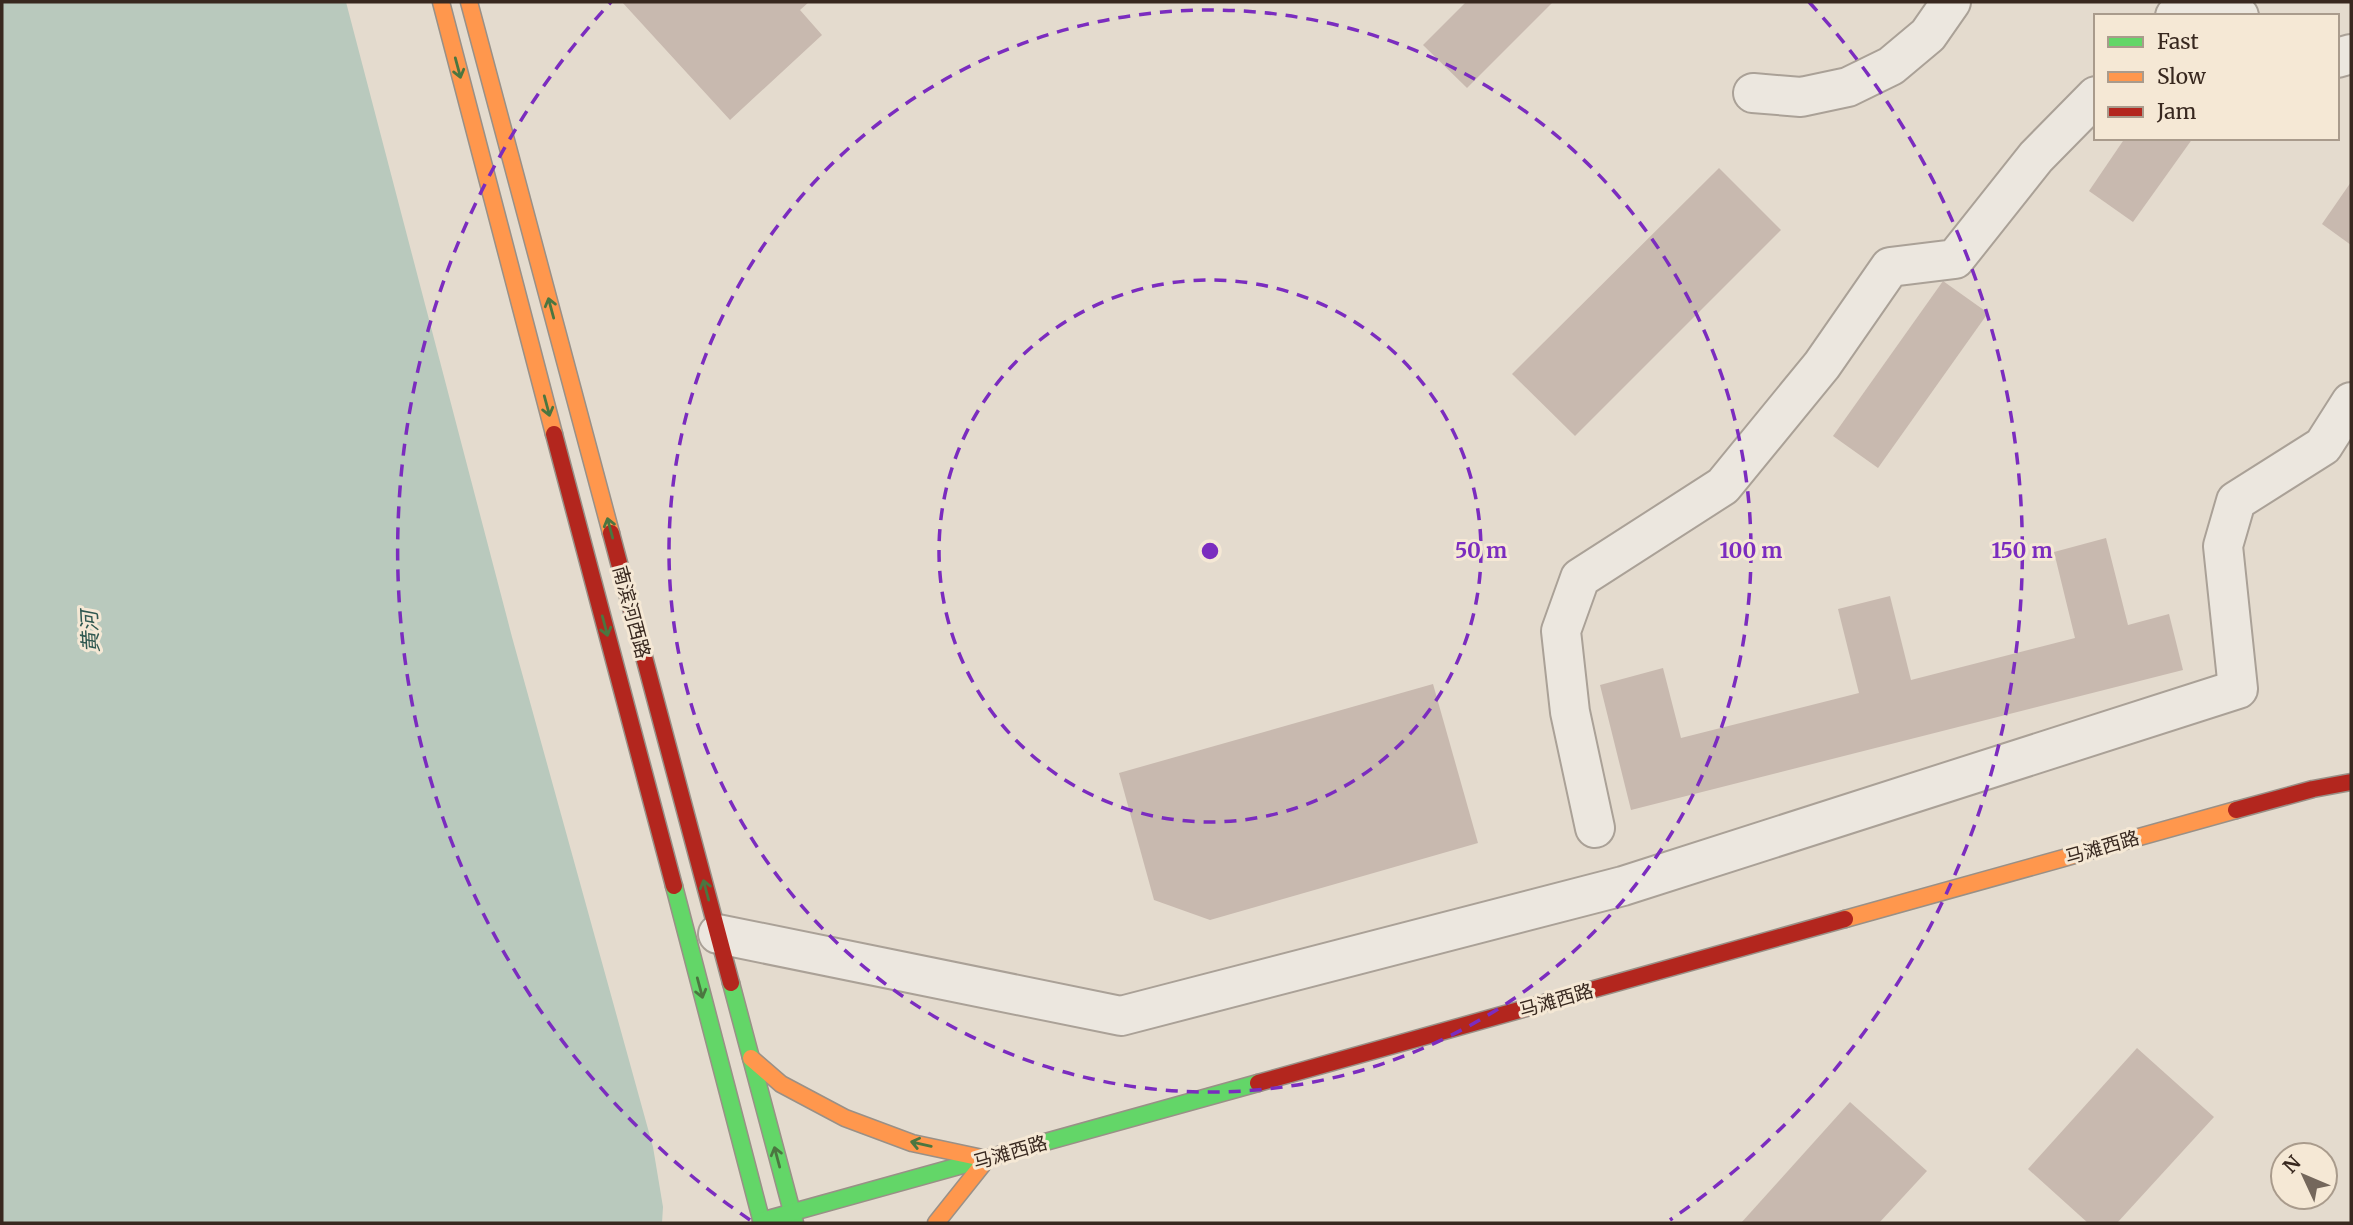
<svg xmlns="http://www.w3.org/2000/svg" width="2353" height="1225" viewBox="0 0 2353 1225" font-family="Merriweather,'Noto Sans SC',serif">
  <style>
    .water { fill: #b9c9bd }
    .building { fill: #c8b9af }
    .lines { fill: none; stroke-linecap: round; stroke-linejoin: round }
    .street-casing { stroke: #aaa197; stroke-width: 42 }
    .fast-casing { stroke: #999087; stroke-width: 19 }
    .slow-casing { stroke: #999087; stroke-width: 19 }
    .jam-casing { stroke: #999087; stroke-width: 19 }
    .street { stroke: #ece7df; stroke-width: 38 }
    .fast { stroke: #63d668; stroke-width: 16 }
    .slow { stroke: #ff974d; stroke-width: 16 }
    .jam { stroke: #b3261e; stroke-width: 16 }
    .oneway { stroke: #4b7640 }
    .ring { fill: none; stroke: #7b2cbf; stroke-width: 3.5; stroke-dasharray: 12 9 }
    .labels { text-anchor: middle; dominant-baseline: central; stroke-width: 6; stroke-linejoin: round; paint-order: stroke }
    .street-label { font-size: 19px; fill: #38281f; stroke: #f5e8d5 }
    .water-label { font-size: 21px; font-style: italic; fill: #2f5850; stroke: #f5e8d5 }
    .centre { fill: #7b2cbf; stroke: #f5e8d5; stroke-width: 3.5 }
    .ring-label { font-size: 21px; text-anchor: middle; font-weight: bold; fill: #7b2cbf; stroke: #f5e8d5; stroke-width: 6; stroke-linejoin: round; paint-order: stroke }
  </style>
  <rect width="100%" height="100%" fill="#e4dbce"/>
  <path class="water" d="M2,2H346L512,637L653,1147L663,1207L662,1223H2Z"/>
  <g class="building">
    <path d="M622,2H809L800,10L822,35L730,120Z"/>
    <path d="M1466,2H1553L1467,88L1423,45Z"/>
    <path d="M2125,138H2193L2133,222L2089,191Z"/>
    <path d="M1719,168L1781,230L1575,436L1512,374Z"/>
    <path d="M2351,182V245L2322,224Z"/>
    <path d="M1943,281L1988,313L1878,468L1833,436Z"/>
    <path d="M2106,538L2128,625L2169,614L2183,670L1631,810L1600,685L1663,668L1681,738L1859,693L1838,609L1890,596L1911,680L2075,638L2054,552Z"/>
    <path d="M1433,684L1478,843L1210,920L1154,900L1119,773Z"/>
    <path d="M2137,1048L2214,1117L2117,1223H2088L2028,1169Z"/>
    <path d="M1850,1102L1927,1171L1879,1223H1741Z"/>
  </g>
  <g class="lines">
    <defs>
      <g id="street">
        <path d="M2219,2L2239,16"/>
        <path d="M2175,16L2189,2"/>
        <path d="M2337,58L2351,54"/>
        <path d="M1753,93L1801,97L1848,87L1891,66L1928,35L1951,2"/>
        <path d="M1595,828L1570,712L1561,631L1580,578L1723,486L1822,365L1890,267L1955,259L2036,157L2096,96"/>
        <path d="M718,934L1121,1016L1623,886L2238,689L2223,546L2236,501L2323,446L2351,402"/>
      </g>
      <g id="fast">
        <path d="M674,886L762,1223"/>
        <path d="M731,983L795,1223"/>
        <path d="M761,1221L1258,1083"/>
      </g>
      <g id="slow">
        <path d="M441,2L554,434"/>
        <path d="M469,2L611,533"/>
        <path d="M1845,919L2236,810"/>
        <path d="M751,1058L781,1084L845,1118L912,1143L987,1159L936,1223"/>
      </g>
      <g id="jam">
        <path d="M554,434L674,886"/>
        <path d="M611,533L731,983"/>
        <path d="M2236,810L2313,789L2351,782"/>
        <path d="M1258,1083L1845,919"/>
      </g>
    </defs>
    <use href="#street" class="street-casing"/>
    <use href="#fast" class="fast-casing"/>
    <use href="#slow" class="slow-casing"/>
    <use href="#jam" class="jam-casing"/>
    <use href="#street" class="street"/>
    <use href="#fast" class="fast"/>
    <use href="#slow" class="slow"/>
    <use href="#jam" class="jam"/>
  </g>
  <defs><path id="oneway-shaft" d="M-6 0H5M1.5-3L5.5 0L1.5 3" fill="none" stroke-width="1.6" stroke-linecap="round" stroke-linejoin="round" transform="scale(1.75)"/></defs>
  <g class="oneway">
    <use href="#oneway-shaft" transform="translate(458 68) rotate(75)"/>
    <use href="#oneway-shaft" transform="translate(551 308) rotate(-105)"/>
    <use href="#oneway-shaft" transform="translate(547 406) rotate(75)"/>
    <use href="#oneway-shaft" transform="translate(610 528) rotate(-105)"/>
    <use href="#oneway-shaft" transform="translate(605 626) rotate(75)"/>
    <use href="#oneway-shaft" transform="translate(706 890) rotate(-105)"/>
    <use href="#oneway-shaft" transform="translate(700 988) rotate(75)"/>
    <use href="#oneway-shaft" transform="translate(921 1144) rotate(-167)"/>
    <use href="#oneway-shaft" transform="translate(777 1157) rotate(-105)"/>
  </g>
  <g class="ring">
    <circle cx="1210" cy="551" r="271"/>
    <circle cx="1210" cy="551" r="541"/>
    <path d="M750 1220A812 812 0 0 1 611 2M1809 2A812 812 0 0 1 1670 1220"/>
  </g>
  <g class="labels">
    <g class="street-label">
      <text transform="translate(632 612) rotate(75)">南滨河西路</text>
      <text transform="translate(2102 847) rotate(-16)">马滩西路</text>
      <text transform="translate(1556 1000) rotate(-16)">马滩西路</text>
      <text transform="translate(1010 1152) rotate(-16)">马滩西路</text>
    </g>
    <g class="water-label">
      <text transform="translate(90 632) rotate(-93)">黄河</text>
    </g>
  </g>
  <circle cx="1210" cy="551" r="10" class="centre"/>
  <g class="ring-label">
    <text x="1481" y="558">50 m</text>
    <text x="1751" y="558">100 m</text>
    <text x="2022" y="558">150 m</text>
  </g>
  <rect width="2353" height="1225" fill="none" stroke="#38281f" stroke-width="7"/>
  <rect x="2094" y="14" width="245" height="126" fill="#f5e8d5" stroke="#a99b8c" stroke-width="2"/>
  <rect x="2108" y="37" width="35" height="10" fill="#63d668" stroke="#a99b8c" stroke-width="2"/>
  <text x="2157" y="49" font-size="21" fill="#38281f">Fast</text>
  <rect x="2108" y="72" width="35" height="10" fill="#ff974d" stroke="#a99b8c" stroke-width="2"/>
  <text x="2157" y="84" font-size="21" fill="#38281f">Slow</text>
  <rect x="2108" y="107" width="35" height="10" fill="#b3261e" stroke="#a99b8c" stroke-width="2"/>
  <text x="2157" y="119" font-size="21" fill="#38281f">Jam</text>
  <g transform="translate(2304 1176) rotate(314)"><circle r="33" fill="#f5e8d5" stroke="#a99b8c" stroke-width="2"/>
  <path d="M0-5L12 26L0 18L-12 26Z" fill="#74675c"/>
  <text y="-10" font-size="19" font-weight="bold" text-anchor="middle" fill="#38281f">N</text>
  </g>
</svg>
